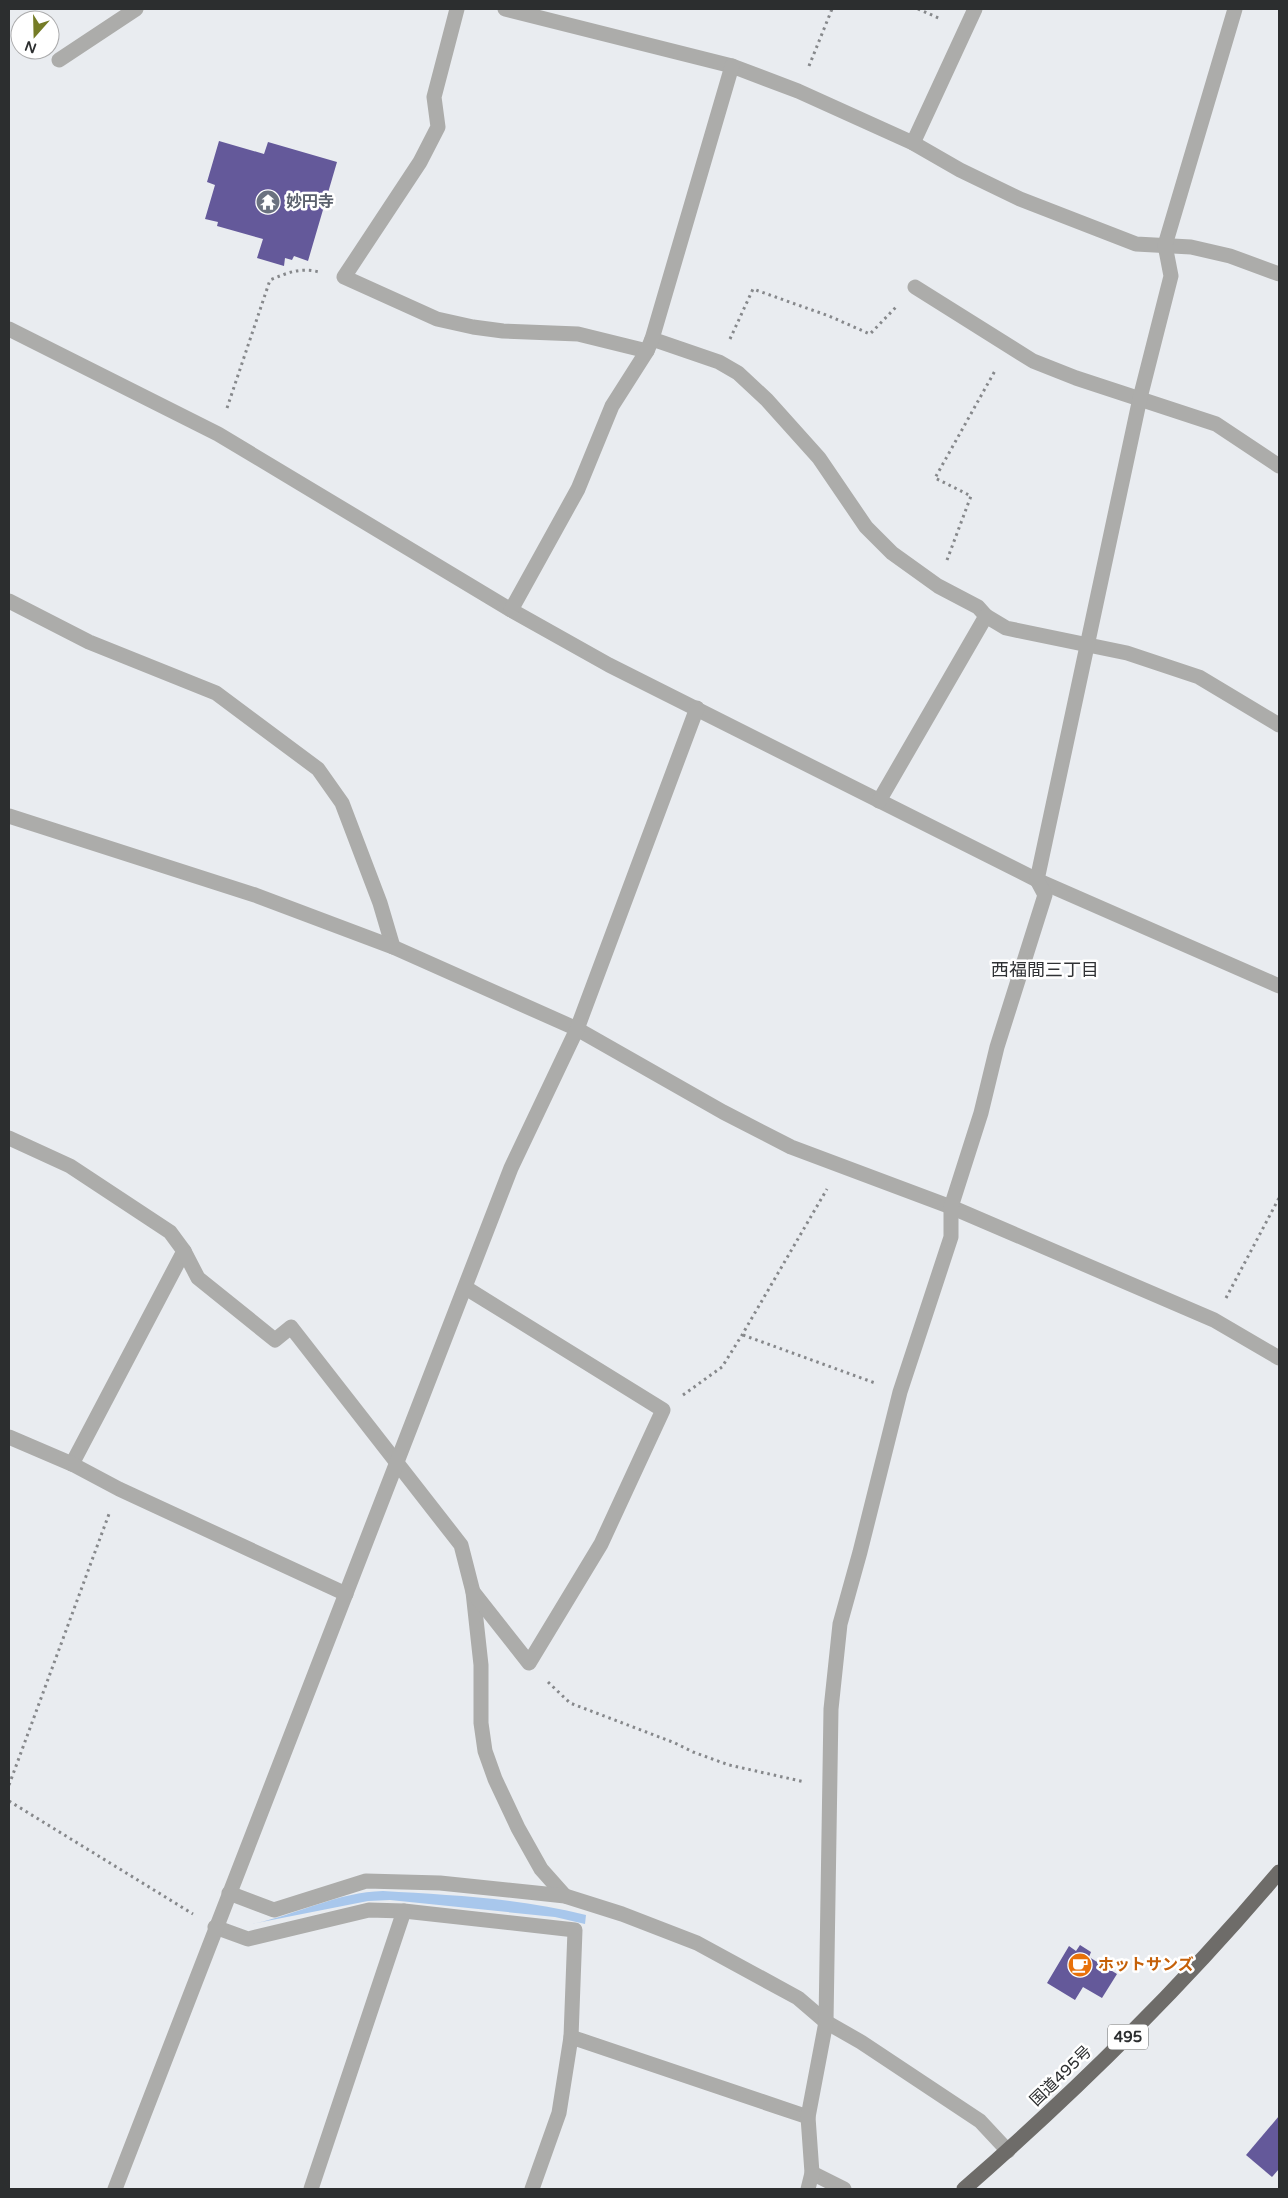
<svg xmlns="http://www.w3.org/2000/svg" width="1288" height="2198" viewBox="0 0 1288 2198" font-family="'Varela Round','Noto Sans JP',sans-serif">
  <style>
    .green { fill: #a8c7ec }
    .building { fill: #64599a }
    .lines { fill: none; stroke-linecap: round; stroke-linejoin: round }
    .path { stroke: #86888b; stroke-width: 3; stroke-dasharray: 2.5 4; stroke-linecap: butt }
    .minor { stroke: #acacaa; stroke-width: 15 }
    .trunk { stroke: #6e6c69; stroke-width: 15 }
    .labels { text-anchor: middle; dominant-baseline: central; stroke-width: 5; stroke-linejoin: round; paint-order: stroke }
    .shield { fill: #fff; stroke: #6b6d6d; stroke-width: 1 }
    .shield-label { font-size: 15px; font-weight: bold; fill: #2c2e2f }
    .worship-label { font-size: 16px; font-weight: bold; fill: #5b616d; stroke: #fff; text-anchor: start }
    .food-label { font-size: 16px; font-weight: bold; fill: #c56008; stroke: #fff; text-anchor: start }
    .street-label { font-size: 16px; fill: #2c2e2f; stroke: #fff }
    .neighbourhood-label { font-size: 18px; fill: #303235; stroke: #fff }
  </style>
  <rect width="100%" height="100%" fill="#e9ecf0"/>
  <path class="green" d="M383,1891C450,1895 520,1898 586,1915L585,1924L555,1917L390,1900L368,1901L252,1924C296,1915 338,1892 383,1891Z"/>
  <g class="building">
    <path d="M219,141L264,154L268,142L337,162L308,261L294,256L292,260L285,258L284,266L257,258L263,239L217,226L218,222L205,219L215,185L207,182Z"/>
    <path d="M1080,1945L1091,1952L1089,1957L1117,1974L1102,1998L1083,1987L1075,2000L1047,1983L1069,1946L1076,1951Z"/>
    <path d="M1279,2116V2169L1272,2177L1246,2155Z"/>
  </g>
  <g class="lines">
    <g class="path">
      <path d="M918,9L941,19"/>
      <path d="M809,66L832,9"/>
      <path d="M730,339L753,289L829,316L870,334L898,305"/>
      <path d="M227,408L270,280C287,273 300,267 319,272"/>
      <path d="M947,560L971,496L935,478L996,369"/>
      <path d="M1226,1298L1279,1198"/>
      <path d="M743,1335L875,1383"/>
      <path d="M683,1395L722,1367L742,1335L827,1189"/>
      <path d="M548,1682L570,1703L675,1743L693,1752L729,1765L805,1782"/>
      <path d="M9,1785L109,1514"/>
      <path d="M9,1801L193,1914"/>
    </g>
    <g class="minor">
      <path d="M457,9L434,97L438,127L420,162L344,277L437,319L473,327L503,331L578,334L647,351"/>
      <path d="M505,9L732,66L798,91L913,143L960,170L1020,199L1136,244L1191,247L1230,256L1279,274"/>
      <path d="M59,60L136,9"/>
      <path d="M913,143L975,9"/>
      <path d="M915,287L1033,361L1076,378L1216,424L1279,466"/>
      <path d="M9,329L218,434L511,610L609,665L1037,880L1279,986"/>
      <path d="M652,339L719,362L738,373L767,400L819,458L866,527L892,553L938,586L978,607L986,616"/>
      <path d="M9,601L89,642L216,693L318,769L342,803L380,903L393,947"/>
      <path d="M511,610L578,489L612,406L647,351L652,339L732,66"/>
      <path d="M879,801L986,616L1006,628L1127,653L1199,677L1279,725"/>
      <path d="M9,816L255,895L393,947L577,1029L723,1112L791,1147L951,1207L1214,1320L1279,1358"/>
      <path d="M9,1138L70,1166L170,1232L184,1251L72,1464"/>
      <path d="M184,1251L198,1278L275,1340L291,1327L461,1545L473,1592L481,1665V1723L485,1751L495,1779L518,1828L541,1869L565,1896"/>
      <path d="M466,1288L663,1410L601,1544L529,1663L473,1592"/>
      <path d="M9,1437L72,1464L119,1489L346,1594"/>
      <path d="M229,1893L274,1910L366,1881L440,1883L565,1896L622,1914L697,1943L798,1998L826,2022L861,2042L980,2121L1008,2151"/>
      <path d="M215,1927L248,1939L369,1910L404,1911L575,1930L571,2037L559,2113L532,2189"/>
      <path d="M571,2037L808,2117"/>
      <path d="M812,2173L844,2189"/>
      <path d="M115,2189L511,1168L577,1029L697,708"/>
      <path d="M311,2189L404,1911"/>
      <path d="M808,2189L812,2173L808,2117L826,2022L831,1709L840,1624L860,1552L900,1392L951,1237V1207L981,1113L997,1047L1045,895L1037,880L1140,398L1171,276L1165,245L1235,9"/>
    </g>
    <path class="trunk" d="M964,2189C1076,2091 1183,1986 1279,1872"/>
  </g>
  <defs>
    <symbol id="temple-disc" viewBox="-11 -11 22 22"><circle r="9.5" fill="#6b7280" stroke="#fff"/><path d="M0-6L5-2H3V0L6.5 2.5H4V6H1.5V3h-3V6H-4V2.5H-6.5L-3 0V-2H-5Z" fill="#fff"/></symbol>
    <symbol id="cafe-disc" viewBox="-11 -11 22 22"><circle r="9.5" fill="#e8710a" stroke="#fff"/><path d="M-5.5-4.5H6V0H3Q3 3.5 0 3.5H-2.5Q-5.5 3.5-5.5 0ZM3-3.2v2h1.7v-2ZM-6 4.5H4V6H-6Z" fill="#fff"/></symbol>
  </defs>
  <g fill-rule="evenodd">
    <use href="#temple-disc" x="254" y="188" width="28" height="28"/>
    <use href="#cafe-disc" x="1066" y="1951" width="28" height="28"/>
  </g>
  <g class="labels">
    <rect class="shield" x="1108" y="2024.5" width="40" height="25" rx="4"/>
    <g class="shield-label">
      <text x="1128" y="2037">495</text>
    </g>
    <g class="worship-label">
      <text x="286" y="202">妙円寺</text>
    </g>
    <g class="food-label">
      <text x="1098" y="1965">ホットサンズ</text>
    </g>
    <g class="street-label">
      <text transform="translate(1061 2076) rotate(-44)">国道495号</text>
    </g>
    <g class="neighbourhood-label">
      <text x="1045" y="970">西福間三丁目</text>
    </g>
  </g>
  <rect width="1288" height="2198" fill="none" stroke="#2c2e2f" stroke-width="20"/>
  <g transform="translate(35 35) rotate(200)"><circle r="24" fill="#ffffff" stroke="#ababac"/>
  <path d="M0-4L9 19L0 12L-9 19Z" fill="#757c26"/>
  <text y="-8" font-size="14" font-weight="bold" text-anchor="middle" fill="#2c2e2f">N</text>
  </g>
</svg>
